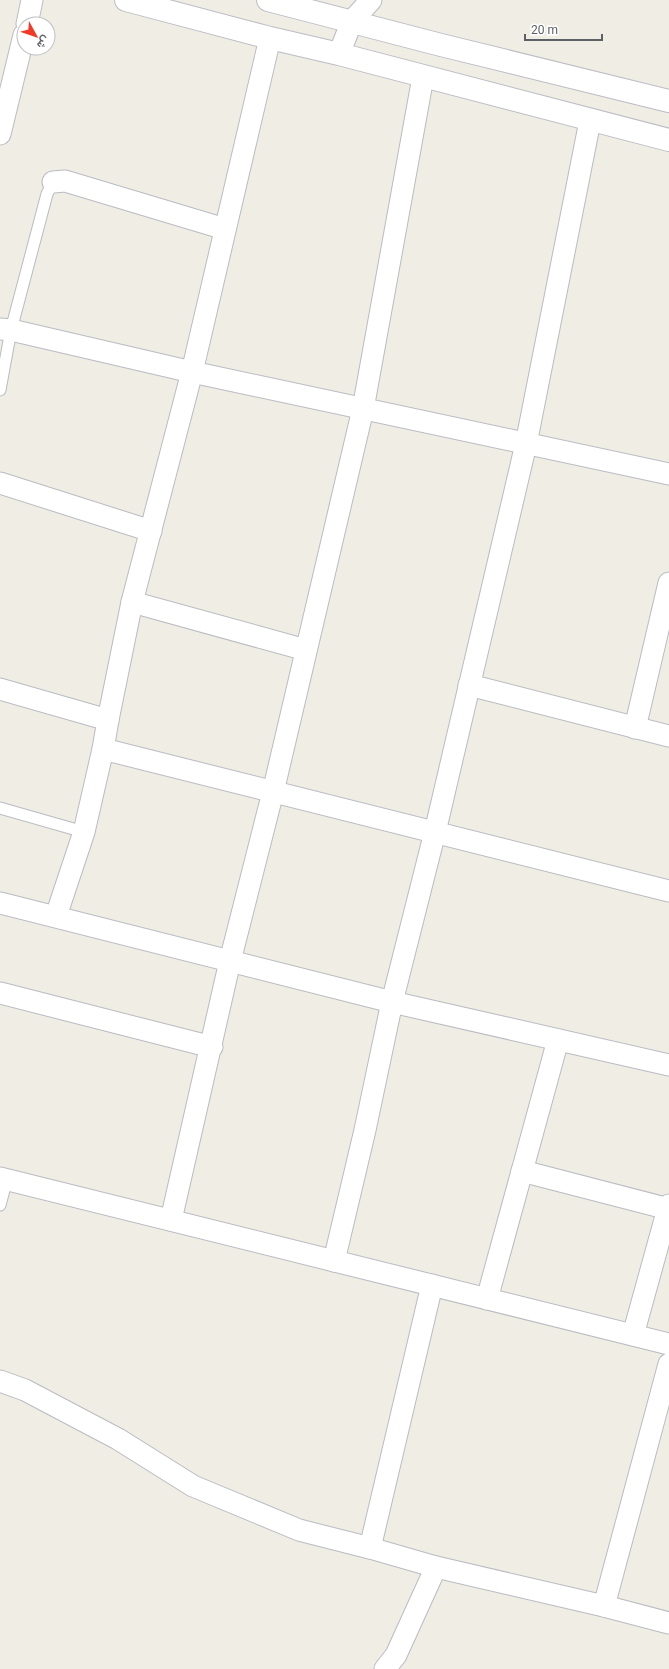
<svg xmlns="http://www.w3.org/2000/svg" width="669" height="1669" viewBox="0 0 669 1669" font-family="Roboto,Vazirmatn,sans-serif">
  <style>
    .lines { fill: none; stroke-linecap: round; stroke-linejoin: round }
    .lane-casing { stroke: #b9bcc1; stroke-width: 13 }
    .street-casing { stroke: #b9bcc1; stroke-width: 23 }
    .secondary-casing { stroke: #babdc3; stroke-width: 24 }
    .lane { stroke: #fff; stroke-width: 11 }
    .street { stroke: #fff; stroke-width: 21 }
    .secondary { stroke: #fff; stroke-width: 22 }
  </style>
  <rect width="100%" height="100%" fill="#efede4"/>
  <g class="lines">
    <defs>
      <g id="lane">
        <path d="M0,390L11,330L47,194L53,182"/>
        <path d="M0,808L84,832"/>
        <path d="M0,1205L7,1179"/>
      </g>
      <g id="street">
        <path d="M27,24L32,0"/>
        <path d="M339,54L352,21L371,0"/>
        <path d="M0,134L24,35"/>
        <path d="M53,182L65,181L225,229"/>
        <path d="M0,329L11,330L192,372L669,474"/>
        <path d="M0,483L151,531"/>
        <path d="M132,602L306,650"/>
        <path d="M469,685L669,736"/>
        <path d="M0,689L108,720"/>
        <path d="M635,728L669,583"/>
        <path d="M103,749L669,891"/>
        <path d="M0,903L392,1002L669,1065"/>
        <path d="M56,916L84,832L103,749L108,720L132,602L192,372L270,38"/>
        <path d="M0,993L212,1047"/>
        <path d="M522,1171L669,1209"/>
        <path d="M0,1178L669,1344"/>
        <path d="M171,1220L230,961L273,792L363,409L423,77"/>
        <path d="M334,1261L365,1130L392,1002L435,832L526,444L590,121"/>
        <path d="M487,1299L558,1040"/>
        <path d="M633,1335L669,1205"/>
        <path d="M0,1381L25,1390L118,1439L193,1486L299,1530L370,1548L436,1567L604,1606L669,1623"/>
        <path d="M370,1548L432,1285"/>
        <path d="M604,1606L669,1364"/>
        <path d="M385,1669L396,1655L436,1567"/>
      </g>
      <g id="secondary">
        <path d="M126,0L270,38L339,54L669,140"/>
        <path d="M268,0L441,45L669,101"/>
      </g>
    </defs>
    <use href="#lane" class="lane-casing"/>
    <use href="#street" class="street-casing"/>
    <use href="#secondary" class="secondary-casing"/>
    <use href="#lane" class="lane"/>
    <use href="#street" class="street"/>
    <use href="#secondary" class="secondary"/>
  </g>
  <g transform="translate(36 36) rotate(130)"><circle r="19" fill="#ffffff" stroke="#bebfc1"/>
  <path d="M0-3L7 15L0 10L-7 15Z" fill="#f13a28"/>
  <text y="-6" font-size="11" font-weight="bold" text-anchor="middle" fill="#5c6065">ش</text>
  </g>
  <path d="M525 34v6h77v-6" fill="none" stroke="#5c6065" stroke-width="2"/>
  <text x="531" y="34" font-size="12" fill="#5c6065" stroke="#ffffff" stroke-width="3" paint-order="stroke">20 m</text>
</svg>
